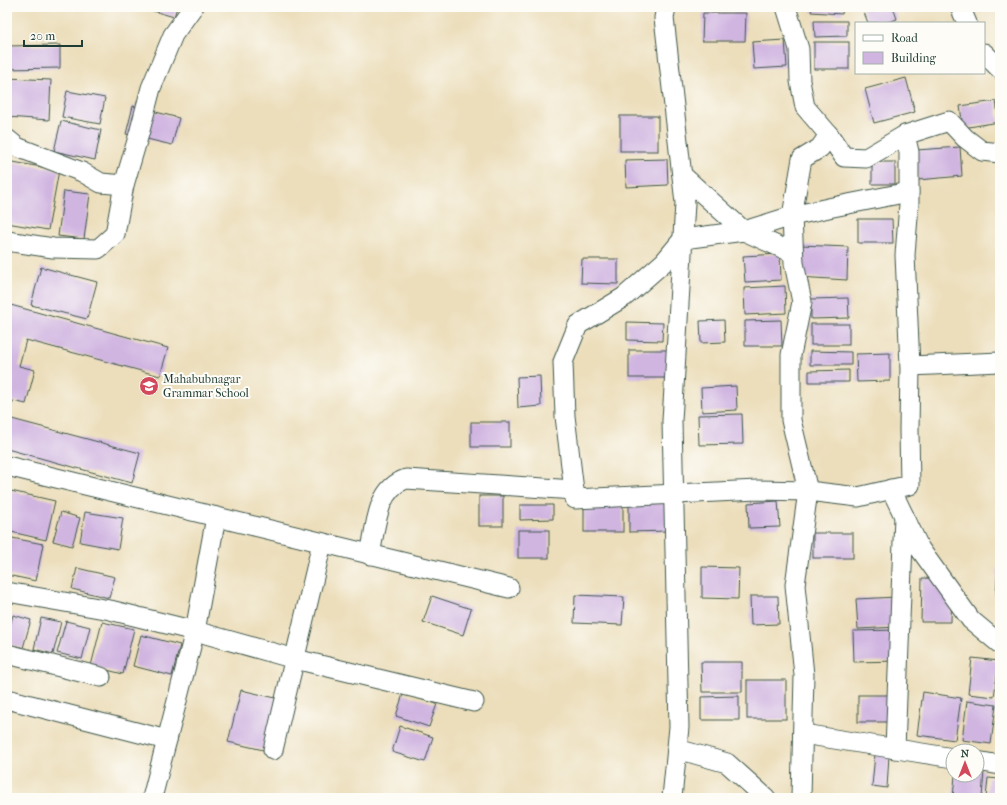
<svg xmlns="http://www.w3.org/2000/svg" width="1007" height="805" viewBox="0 0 1007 805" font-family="'IM FELL French Canon',serif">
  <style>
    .building { fill: #d0b5e1 }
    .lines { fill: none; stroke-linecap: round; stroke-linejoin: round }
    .minor-casing { stroke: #3e5548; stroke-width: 21 }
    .minor { stroke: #fff; stroke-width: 19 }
    .labels { text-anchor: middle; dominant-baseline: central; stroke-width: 4; stroke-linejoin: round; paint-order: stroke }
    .poi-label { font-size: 12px; fill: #1f3d34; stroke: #fdfcf7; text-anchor: start }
  </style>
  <rect width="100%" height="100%" fill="#fdfcf7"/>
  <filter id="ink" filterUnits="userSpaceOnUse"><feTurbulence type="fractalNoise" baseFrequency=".025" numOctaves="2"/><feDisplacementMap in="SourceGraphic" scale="8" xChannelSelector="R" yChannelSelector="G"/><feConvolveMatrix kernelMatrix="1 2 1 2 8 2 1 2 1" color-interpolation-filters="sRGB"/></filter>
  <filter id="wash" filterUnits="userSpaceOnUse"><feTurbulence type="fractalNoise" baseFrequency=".012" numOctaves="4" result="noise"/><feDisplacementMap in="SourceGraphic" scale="16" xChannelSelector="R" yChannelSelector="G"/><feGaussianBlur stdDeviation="0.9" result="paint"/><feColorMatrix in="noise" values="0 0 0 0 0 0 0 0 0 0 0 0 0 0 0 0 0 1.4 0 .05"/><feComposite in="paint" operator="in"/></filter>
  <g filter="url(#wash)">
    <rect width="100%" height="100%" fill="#ecdebb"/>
    <g id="blocks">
      <g class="building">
        <path d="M143,7H177L174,17L143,8Z"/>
        <path d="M812,7H843L842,14L811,12Z"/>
        <path d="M862,7H893L897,19L886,23H868Z"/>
        <path d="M703,13H746L745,41H702Z"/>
        <path d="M814,21H847V36L815,37Z"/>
        <path d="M785,40L787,67L754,69L752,42Z"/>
        <rect x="814" y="42" width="35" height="27"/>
        <path d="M60,45V68L7,69V46Z"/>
        <path d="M7,78L51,80L49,120L7,117Z"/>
        <path d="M906,78L915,112L874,123L865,89Z"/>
        <path d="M67,91L105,98L100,124L62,117Z"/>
        <path d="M996,101L999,122L963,128L960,106Z"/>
        <path d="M133,106L179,118L172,145L126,134Z"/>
        <rect x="620" y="116" width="38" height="35"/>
        <path d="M61,121L101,130L95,160L54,151Z"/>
        <path d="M960,147L962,176L918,180L916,150Z"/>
        <path d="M667,159L668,185L626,187L625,160Z"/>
        <path d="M7,161L59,170L48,230L7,223Z"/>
        <rect x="872" y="162" width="23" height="22"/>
        <path d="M64,191L90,194L84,239L58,236Z"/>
        <path d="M858,219H892L893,243H858Z"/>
        <path d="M800,245L848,247L847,280L798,277Z"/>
        <path d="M780,254L781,280L745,282L743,256Z"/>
        <path d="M582,259H618V284L581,283Z"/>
        <path d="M41,267L97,282L87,319L31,305Z"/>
        <path d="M785,286L786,313L745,315L744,288Z"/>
        <path d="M848,298L849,318L811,319V299Z"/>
        <path d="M7,304L168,348L160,376L26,340L19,366L35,370L26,404L13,401L8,418L140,453L132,483L7,449Z"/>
        <path d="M724,320L725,342L701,343L700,321Z"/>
        <path d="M781,320L782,346H745V321Z"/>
        <path d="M627,322L663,323L662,341L627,340Z"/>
        <rect x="811" y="324" width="38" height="21"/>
        <rect x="629" y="350" width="38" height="28"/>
        <path d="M810,351L851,352V365H810Z"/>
        <path d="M890,353V381L857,382L856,354Z"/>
        <path d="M849,370V382H809V371Z"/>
        <path d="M540,376L541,406L518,408L517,377Z"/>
        <path d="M736,386L737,410L702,412L701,388Z"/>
        <path d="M742,414L743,444L699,445L698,415Z"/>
        <rect x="471" y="422" width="39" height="25"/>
        <path d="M11,491L55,501L46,540L7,531V509Z"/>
        <rect x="479" y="496" width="24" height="30"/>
        <path d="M778,501L780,527L749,528L748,503Z"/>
        <rect x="584" y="503" width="39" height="29"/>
        <path d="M629,503H668L669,531L629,532Z"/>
        <path d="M520,505H553V519L520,520Z"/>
        <path d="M61,512L80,518L72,546L53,541Z"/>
        <path d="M85,512L123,518L118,549L80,542Z"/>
        <rect x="518" y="530" width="31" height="28"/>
        <rect x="813" y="533" width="40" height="25"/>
        <path d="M7,537L43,544L36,581L7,575Z"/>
        <path d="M998,566H1000V595L996,594Z"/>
        <path d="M702,567L739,568L738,599L702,598Z"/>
        <path d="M77,568L115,577L109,598L72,589Z"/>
        <path d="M922,578L952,579L951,622H921Z"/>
        <path d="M575,595L624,597L622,625L574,623Z"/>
        <path d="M432,596L471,609L463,635L423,622Z"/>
        <path d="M750,596H778L779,624L751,625Z"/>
        <path d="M897,597L898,627L858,629L856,599Z"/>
        <path d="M13,615L31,620L23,648L7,644V636Z"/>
        <path d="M41,618L61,622L53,654L34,649Z"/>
        <path d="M66,621L90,627L82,659L57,653Z"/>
        <path d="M102,622L134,629L123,674L91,666Z"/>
        <path d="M897,630L898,661L854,662L853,631Z"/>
        <path d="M141,635L180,645L172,676L133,666Z"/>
        <path d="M972,658L999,661L994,697L968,694Z"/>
        <path d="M701,662H742V692H702Z"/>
        <rect x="747" y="680" width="39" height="39"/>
        <path d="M241,690L280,699L268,751L228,742Z"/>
        <path d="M923,692L961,698L955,740L917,735Z"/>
        <path d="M403,694L437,704L429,727L396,716Z"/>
        <rect x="858" y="695" width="32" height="27"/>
        <path d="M739,696V720H701V697Z"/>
        <path d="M967,701L996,705L991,744L962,740Z"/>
        <path d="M400,726L433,737L425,762L392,752Z"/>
        <path d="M875,754L889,755L887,788L872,786Z"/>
        <path d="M977,770H984L982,798H953L955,775H977Z"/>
        <path d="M988,778L1000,779V798H986Z"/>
      </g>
    </g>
  </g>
  <g filter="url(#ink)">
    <use href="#blocks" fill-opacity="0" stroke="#3e5548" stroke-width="1"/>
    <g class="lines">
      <defs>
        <g id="minor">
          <path d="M666,7L664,18L685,203L672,421L679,727L672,798"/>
          <path d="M786,7L799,49L800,81L805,107L829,135L844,157L866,158L905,135"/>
          <path d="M960,7L967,23"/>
          <path d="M984,53L1000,69"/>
          <path d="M829,135L820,148L802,159L792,216L833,207L909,192"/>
          <path d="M7,139L17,147L82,172L101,183L124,185"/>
          <path d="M682,175L744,231L683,239L664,262L624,297L578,325L563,362L565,416L575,499L757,490L808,491L858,497L910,485L909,430L910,366L905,255L909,204V152L905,135L949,121L965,138L982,151L1000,153"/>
          <path d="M7,241L53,248L98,249L115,234L124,185L139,134L151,88L173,35L193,7"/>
          <path d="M793,253L744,231L792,216L794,263L802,302L791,355V420L808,491L795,585L804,675L801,798"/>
          <path d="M910,366L1000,362"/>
          <path d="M7,466L509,588"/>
          <path d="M891,489L920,549L971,620L1000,644"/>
          <path d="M370,555C376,527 376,489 406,479L574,490"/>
          <path d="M7,592L110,610L195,631L295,659L474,702"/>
          <path d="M7,654L101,677"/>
          <path d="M7,699L167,740"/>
          <path d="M803,734L953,758"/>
          <path d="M677,749L727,763L766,798"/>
          <path d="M895,749L904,516"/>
          <path d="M273,750L322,543"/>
          <path d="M977,761L1000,765"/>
          <path d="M152,798L195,631L216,517"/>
        </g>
      </defs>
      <use href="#minor" class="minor-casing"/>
      <use href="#minor" class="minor"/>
    </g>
  </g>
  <defs>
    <symbol id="school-disc" viewBox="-11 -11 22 22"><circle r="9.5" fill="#d1495b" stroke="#fdfcf7"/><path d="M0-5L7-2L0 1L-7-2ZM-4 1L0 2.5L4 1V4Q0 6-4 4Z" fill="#fff"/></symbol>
  </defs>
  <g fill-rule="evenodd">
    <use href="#school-disc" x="138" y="375" width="22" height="22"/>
  </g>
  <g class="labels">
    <g class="poi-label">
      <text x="163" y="379">Mahabubnagar<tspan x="163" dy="14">Grammar School</tspan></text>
    </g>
  </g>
  <rect width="1007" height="805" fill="none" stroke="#fdfcf7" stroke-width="24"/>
  <rect x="855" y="22" width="130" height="52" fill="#fdfcf7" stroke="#a4b0a9"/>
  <rect x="863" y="35" width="20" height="6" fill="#ffffff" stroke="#a4b0a9"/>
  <text x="891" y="42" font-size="12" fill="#1f3d34">Road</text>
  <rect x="863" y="52" width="20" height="12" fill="#d0b5e1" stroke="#a4b0a9"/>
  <text x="891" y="62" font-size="12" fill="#1f3d34">Building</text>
  <g transform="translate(965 763)"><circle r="19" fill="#fdfcf7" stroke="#a4b0a9"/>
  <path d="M0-3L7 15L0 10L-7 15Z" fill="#d1495b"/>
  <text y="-6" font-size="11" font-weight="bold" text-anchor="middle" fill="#1f3d34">N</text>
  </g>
  <path d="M24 40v6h58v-6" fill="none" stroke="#1f3d34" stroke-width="2"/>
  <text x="30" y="40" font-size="12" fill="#1f3d34" stroke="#fdfcf7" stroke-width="3" paint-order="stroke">20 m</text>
</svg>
